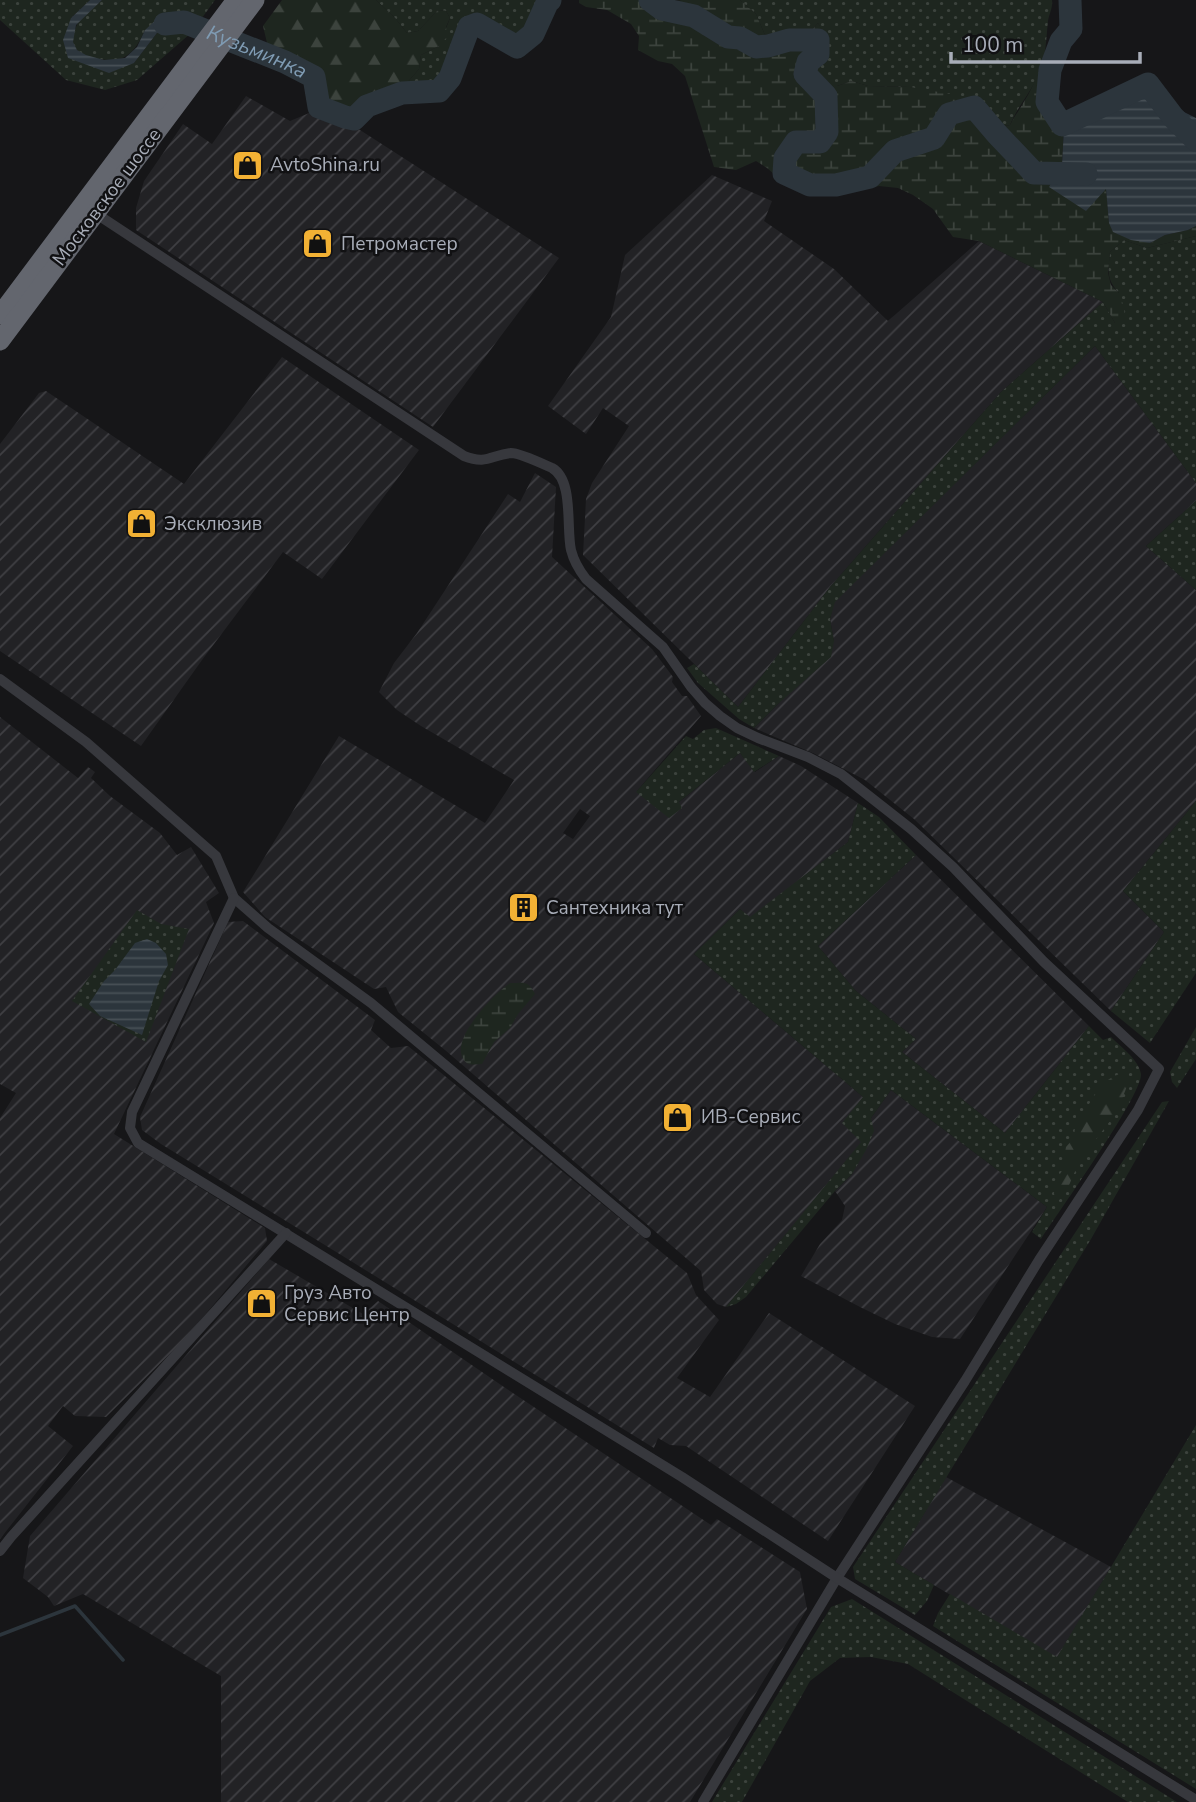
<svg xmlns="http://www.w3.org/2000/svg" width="1196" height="1802" viewBox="0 0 1196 1802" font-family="'Nunito Sans',sans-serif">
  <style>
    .industrial { fill: url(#industrial-furrows); fill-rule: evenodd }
    .grass { fill: url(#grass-dots) }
    .forest { fill: url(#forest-firs) }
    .wetland { fill: url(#wetland-marsh) }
    .water { fill: url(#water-rules) }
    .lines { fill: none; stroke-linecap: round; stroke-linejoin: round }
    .stream { stroke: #2c353c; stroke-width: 3.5 }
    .river { stroke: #2c353c; stroke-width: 23 }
    .street { stroke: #37383d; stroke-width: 10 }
    .highway { stroke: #63666e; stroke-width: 19 }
    .labels { text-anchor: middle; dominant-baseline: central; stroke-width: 5; stroke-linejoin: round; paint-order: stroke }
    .poi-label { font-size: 19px; fill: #a8adb8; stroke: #111113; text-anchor: start }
    .street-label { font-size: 19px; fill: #a8adb8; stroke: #111113 }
    .water-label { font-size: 21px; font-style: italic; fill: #7f9bb3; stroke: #111113 }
  </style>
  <defs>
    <pattern id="industrial-furrows" width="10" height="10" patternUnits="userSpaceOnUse" patternTransform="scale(1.75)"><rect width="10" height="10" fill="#222225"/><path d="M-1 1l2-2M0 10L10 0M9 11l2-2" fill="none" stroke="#3f3f43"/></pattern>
    <pattern id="grass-dots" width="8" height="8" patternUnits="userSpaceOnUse" patternTransform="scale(1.75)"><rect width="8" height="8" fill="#1e261f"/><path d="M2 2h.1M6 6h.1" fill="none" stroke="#3c433d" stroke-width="1.8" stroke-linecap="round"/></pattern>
    <pattern id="forest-firs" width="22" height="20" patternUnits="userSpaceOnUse" patternTransform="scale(1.75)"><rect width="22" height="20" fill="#1e261f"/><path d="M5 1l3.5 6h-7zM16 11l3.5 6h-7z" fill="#3c433d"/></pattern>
    <pattern id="wetland-marsh" width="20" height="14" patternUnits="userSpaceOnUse" patternTransform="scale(1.75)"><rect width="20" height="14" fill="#1e261f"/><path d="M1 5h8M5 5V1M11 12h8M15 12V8" fill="none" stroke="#3c433d"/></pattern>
    <pattern id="water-rules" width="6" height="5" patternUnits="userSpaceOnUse" patternTransform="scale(1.75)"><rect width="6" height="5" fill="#2c353c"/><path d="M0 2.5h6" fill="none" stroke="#485056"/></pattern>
  </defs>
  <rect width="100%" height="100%" fill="#161618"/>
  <g class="industrial">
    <path d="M246,96L290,121L314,111L346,121L559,258L433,427L136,230V208L144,181L183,124L212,144Z"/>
    <path d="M712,175L772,201L764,221L834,269L888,321L979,241L1103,302L1001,392L830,587L738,707L583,555L586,499L592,483L629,426L603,408L586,434L548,406L611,317L625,255Z"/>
    <path d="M1095,346L1196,483V501L1146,546L1196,590V801L1123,891L1164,932L1111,1011L914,819L865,780L815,754L754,728L778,704L834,641L830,619L834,602Z"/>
    <path d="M282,357L419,450L322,579L283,552L202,660L141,746L0,651V444L39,393L46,391L184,484Z"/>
    <path d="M535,473L556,487L552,557L652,649L673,677L672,682L682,696H687L701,716L637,791L678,803L740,753L755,772L779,756L801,766L858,803L848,842L750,918L740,909L694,954L863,1097L862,1142L726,1307L717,1304L704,1290L701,1271L445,1050L398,1012L386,987L374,989L265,917L243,892L339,736L485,823L514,780L421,726L397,710L379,692L394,663L417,633L508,494L520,502ZM580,809L590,816L573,839L563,833Z"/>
    <path d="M0,717L78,778L88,767L95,772L91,778L110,796L160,833L177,855L191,847L219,893L206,902L214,923L114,1134L265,1228L267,1241L184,1340L106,1417L75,1416L63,1406L48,1426L73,1446L0,1539V1118L16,1093L0,1084Z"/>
    <path d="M916,855L1089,1026L1005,1133L902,1052L916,1039L856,991L818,946Z"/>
    <path d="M243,921L375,1020L371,1030L391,1048L408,1046L687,1273L696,1295L719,1320L677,1378L710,1397L769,1313L915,1406L828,1541L686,1446L670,1445L658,1438L654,1448L161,1144L142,1130L140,1117L228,922Z"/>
    <path d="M891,1090L1047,1207L960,1339L932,1337L895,1324L860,1307L801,1276L820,1244L842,1220L845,1206L835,1191L852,1174L871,1118Z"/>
    <path d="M269,1259L363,1314L378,1301L504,1387L711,1525L717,1519L800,1572L807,1609L690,1802H221V1676L83,1594L54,1606L48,1597L23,1578L30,1536Z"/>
    <path d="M946,1477L1111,1567L1057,1658L895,1562Z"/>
  </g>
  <g class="grass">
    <path d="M0,0H90L71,18L69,58L134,63L160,29L181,27L191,33L137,80L105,90L66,80L0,20Z"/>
    <path d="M102,0H215L199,22L184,17L145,30C140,40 136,50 126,56C115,64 76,59 73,43C72,39 74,31 76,27C79,17 94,8 102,0Z"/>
    <path d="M376,0H541L527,29L521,35H513L478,16L466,17L458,32L445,71L440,80L428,85L406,84L419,69L421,55L439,46L450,18L446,11L438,10L418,31L407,33L395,18Z"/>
    <path d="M740,0H1052C1053,8 1049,14 1048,21C1046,40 1046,59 1038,76C1030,93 1017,108 1010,125L1004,126L985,108L910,87L868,86L852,81L837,86H828L818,78L816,68L824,35L818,23L813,29L808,30L765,35L756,14Z"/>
    <path d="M1196,236V483L1095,346L835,602L830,619L834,641L831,657L778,704L754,728L739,719L698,683L687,668L694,664L738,707L830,587L1001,392L1103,302L1115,323L1119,293C1106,279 1108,271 1110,252L1124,240L1147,248Z"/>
    <path d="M1196,501V590L1146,546Z"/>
    <path d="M716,728L779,756L754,772L740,753L679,802L682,808L669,818L636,792L686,736L693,739L704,730Z"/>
    <path d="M1196,801V973L1150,1043L1111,1011L1164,932L1123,891Z"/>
    <path d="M858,803L879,817L916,855L818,946L856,991L916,1039L902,1052L1005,1133L1089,1026L1103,1040L1111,1037C1121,1047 1139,1060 1141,1074C1143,1094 1057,1214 1041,1239L1032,1232L1047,1207L891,1090L871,1118L874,1131L866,1150L852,1174L835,1191L746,1297L736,1304L726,1307L861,1142L842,1123L863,1097L694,954L740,909L750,917L848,842Z"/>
    <path d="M137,910L161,924L189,929L146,1042L72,1001Z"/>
    <path d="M1196,1027V1059L1177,1088L1172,1082L1170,1072Z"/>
    <path d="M1169,1101L1091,1239L895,1562L934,1585L927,1601L915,1615L855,1579L853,1567L1162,1102Z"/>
    <path d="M1196,1425V1789L933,1626L938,1613L950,1594L1057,1657Z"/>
    <path d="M852,1599L1177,1802H1128L908,1664L871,1657L840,1658L810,1681L742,1802H712L831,1607Z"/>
  </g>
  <g class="forest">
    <path d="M282,0H376L395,18L407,33L418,31L438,10L446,11L450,18L446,27L447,37L439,46L421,55L419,69L406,84L375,96L351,110L343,111L335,107L329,102L322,71L268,47L263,26Z"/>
    <path d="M1120,1074L1128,1077L1129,1081L1117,1112L1080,1160L1066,1192L1059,1200L1056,1198L1054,1194L1055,1181L1062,1171L1066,1147L1074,1138L1076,1116L1080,1113H1084C1092,1099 1103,1078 1120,1074Z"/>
  </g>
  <g class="wetland">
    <path d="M579,0H666L670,2L682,0H740L756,14L765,35L808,30L813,29L818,23C828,39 830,55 816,68L818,78L828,86H837L852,81L868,86L910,87L979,99L985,108L1005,126L1010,125C1014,117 1018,112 1022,105C1031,91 1038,75 1044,59H1061L1053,79L1045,84L1051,92C1048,107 1060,122 1060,137L1064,127L1062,165L1106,188L1109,223L1150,243L1165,235L1188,230L1196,226V236L1147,248L1124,240L1110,252L1108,273L1111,285L1119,293L1124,307L1125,320L1115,323L1103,302L979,241L953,237L933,209L913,195L898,188L879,186L846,193L815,195L781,180L767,168L756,161L736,170L714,167L685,76L672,64L658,61L638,50L639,36L631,24L607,10L586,7L579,3Z"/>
    <path d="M510,983C525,983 528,980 535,994L518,1014L510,1028L494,1042L482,1064C471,1065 464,1066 461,1053C458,1031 494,994 510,983Z"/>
  </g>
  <g class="water">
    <path d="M90,0H102L76,25L73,42L77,50L86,55L104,60L125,58L137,47L145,30L159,17H184L199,22L191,33L181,27L160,29L134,63L109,73L68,58L63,40L71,18Z"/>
    <path d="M1150,85L1182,111L1196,118V226L1188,230L1165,235L1150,243L1131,240L1113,232L1109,223L1106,189L1086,211L1049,187L1062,165L1064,127Z"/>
    <path d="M147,939L156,943L166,954L168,965L159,981L142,1035L100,1016L89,1004L104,981L115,970L135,943Z"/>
  </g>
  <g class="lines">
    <path class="stream" d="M0,1635L75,1606L123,1660"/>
    <g class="river">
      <path d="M650,0L662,9L694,16L728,37L740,38L756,47L768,46L789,40H818V54L808,62L805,74L826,96L827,132L820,142H796L785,158L784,173L810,185H836L870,177L895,151L934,138L949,114L974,107L997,134L1034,173L1086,174"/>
      <path d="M1070,0L1071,29L1061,41L1050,70L1047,102L1062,125L1148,84L1173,117L1196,140"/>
      <path id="s1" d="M165,24L184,22L285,62L314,77L319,107L345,117L354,119L367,106L402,93L439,91L450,78L469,27L477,24L517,47L533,34L548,1L550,0"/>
    </g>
    <g class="street">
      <path d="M95,213L464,456C487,465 491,455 511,453C520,453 543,464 552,468C574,480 566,528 571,550C574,562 579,570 586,579L663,647L691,687L705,703L720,716L737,728L758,738L808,757L841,774L911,829L953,867L1044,962L1159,1069L1138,1110L1039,1260L965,1381L837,1578L703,1802"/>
      <path d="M0,679L86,742L216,856L234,898L268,928L371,1003L646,1233"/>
      <path d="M234,898L132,1112L130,1128L138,1143L682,1477L837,1578L1196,1800"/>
      <path d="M0,1551L11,1537L286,1233"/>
    </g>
    <g class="highway">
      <path d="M0,315L236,0"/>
      <path d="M0,341L255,0"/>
    </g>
  </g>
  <defs>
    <symbol id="shop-square" viewBox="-11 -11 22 22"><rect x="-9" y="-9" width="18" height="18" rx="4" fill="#f2b134" stroke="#111113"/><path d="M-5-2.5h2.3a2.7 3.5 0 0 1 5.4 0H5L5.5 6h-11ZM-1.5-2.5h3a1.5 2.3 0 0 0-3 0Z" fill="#111"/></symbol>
    <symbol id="building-square" viewBox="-11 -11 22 22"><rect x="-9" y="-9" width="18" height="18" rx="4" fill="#f2b134" stroke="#111113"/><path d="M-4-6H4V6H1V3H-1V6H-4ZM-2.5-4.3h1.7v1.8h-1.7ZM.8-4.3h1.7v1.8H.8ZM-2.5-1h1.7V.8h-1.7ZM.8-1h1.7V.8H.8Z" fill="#111"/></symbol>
  </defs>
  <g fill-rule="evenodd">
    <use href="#shop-square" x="230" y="148" width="35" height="35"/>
    <use href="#shop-square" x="300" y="226" width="35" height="35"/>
    <use href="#shop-square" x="124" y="506" width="35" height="35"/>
    <use href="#building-square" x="506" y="890" width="35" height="35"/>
    <use href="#shop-square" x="660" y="1100" width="35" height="35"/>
    <use href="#shop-square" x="244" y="1286" width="35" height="35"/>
  </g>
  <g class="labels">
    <g class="poi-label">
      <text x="270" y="165">AvtoShina.ru</text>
      <text x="341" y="244">Петромастер</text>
      <text x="164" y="524">Эксклюзив</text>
      <text x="546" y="908">Сантехника тут</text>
      <text x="701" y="1117">ИВ-Сервис</text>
      <text x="284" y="1293">Груз Авто<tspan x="284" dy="22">Сервис Центр</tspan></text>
    </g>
    <g class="street-label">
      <text transform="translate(107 197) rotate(-53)">Московское шоссе</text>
    </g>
    <g class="water-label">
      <text stroke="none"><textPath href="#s1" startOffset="98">Кузьминка</textPath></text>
    </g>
  </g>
  <path d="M951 52v10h189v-10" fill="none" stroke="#a8adb8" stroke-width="3.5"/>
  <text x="962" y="52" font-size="21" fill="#a8adb8" stroke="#111113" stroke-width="5" paint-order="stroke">100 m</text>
</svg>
